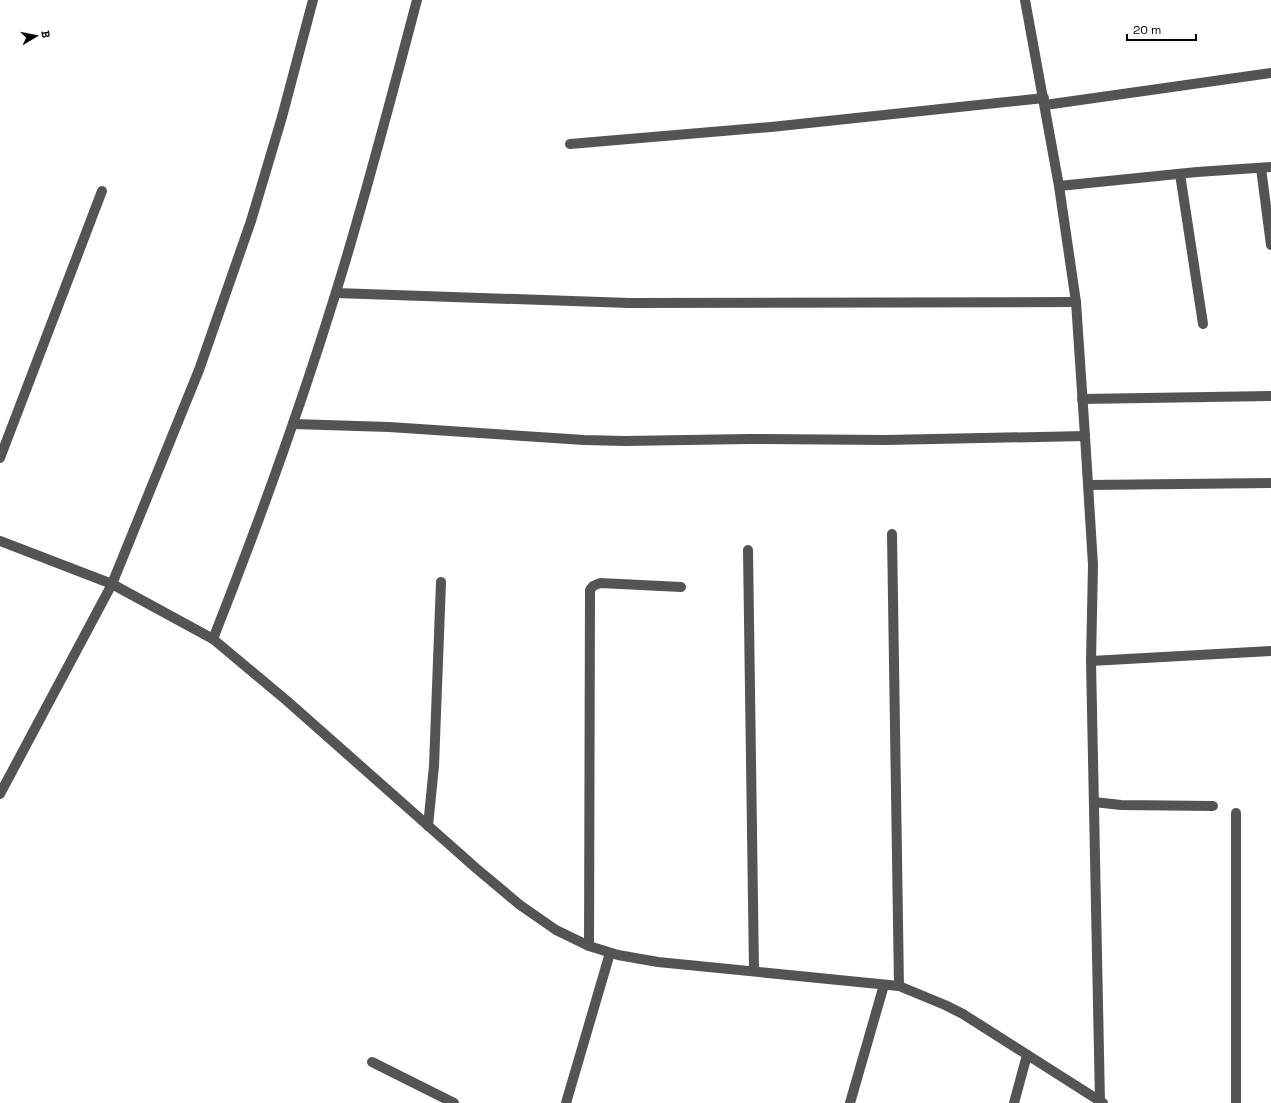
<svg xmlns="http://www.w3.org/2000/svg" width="1271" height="1103" viewBox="0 0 1271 1103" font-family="'Space Grotesk',sans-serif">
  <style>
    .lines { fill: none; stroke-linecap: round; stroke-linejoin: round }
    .minor { stroke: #545454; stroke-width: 10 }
  </style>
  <rect width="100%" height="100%" fill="#fff"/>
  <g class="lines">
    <g class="minor">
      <path d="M1025,0L1059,186L1076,302L1085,436L1093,565L1091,661L1100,1102"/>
      <path d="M1045,105L1271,73"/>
      <path d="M570,144L771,127L1044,98"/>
      <path d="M1261,168L1271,245"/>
      <path d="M1180,174L1203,324"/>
      <path d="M1059,186L1197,172L1271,167"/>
      <path d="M336,293L629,303L1076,302"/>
      <path d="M1082,399L1271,396"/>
      <path d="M293,424L389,427L584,440L625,441L749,439L885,440L1085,436"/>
      <path d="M0,458L102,191"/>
      <path d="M1089,485L1271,483"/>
      <path d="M892,534L899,986"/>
      <path d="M0,541L112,584L213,639L286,700L477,869L520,905L556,930L589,946L618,955L658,962L899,986L945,1005L963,1014L1103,1103"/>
      <path d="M748,550L754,971"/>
      <path d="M213,639C258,525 300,409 336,292C366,196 391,98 417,0"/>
      <path d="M1091,661L1271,651"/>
      <path d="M0,794L112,584L199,370L251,221L282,117L313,0"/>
      <path d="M1094,802L1121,805L1213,806"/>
      <path d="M1236,813V1103"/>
      <path d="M428,826L434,766L441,582"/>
      <path d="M589,946L590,590L593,586L600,583L681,587"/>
      <path d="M372,1062L454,1103"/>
      <path d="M566,1103L610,953"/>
      <path d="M850,1103L884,985"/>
      <path d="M1014,1103L1027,1055"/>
    </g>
  </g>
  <g transform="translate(36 36) rotate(80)" stroke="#ffffff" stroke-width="3" paint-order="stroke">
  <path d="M0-3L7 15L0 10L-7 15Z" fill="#000000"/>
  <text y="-6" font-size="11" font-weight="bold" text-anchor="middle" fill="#000000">B</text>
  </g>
  <path d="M1127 34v6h69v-6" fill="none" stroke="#000000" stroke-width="2"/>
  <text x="1133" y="34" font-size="12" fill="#000000" stroke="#ffffff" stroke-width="3" paint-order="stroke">20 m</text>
</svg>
